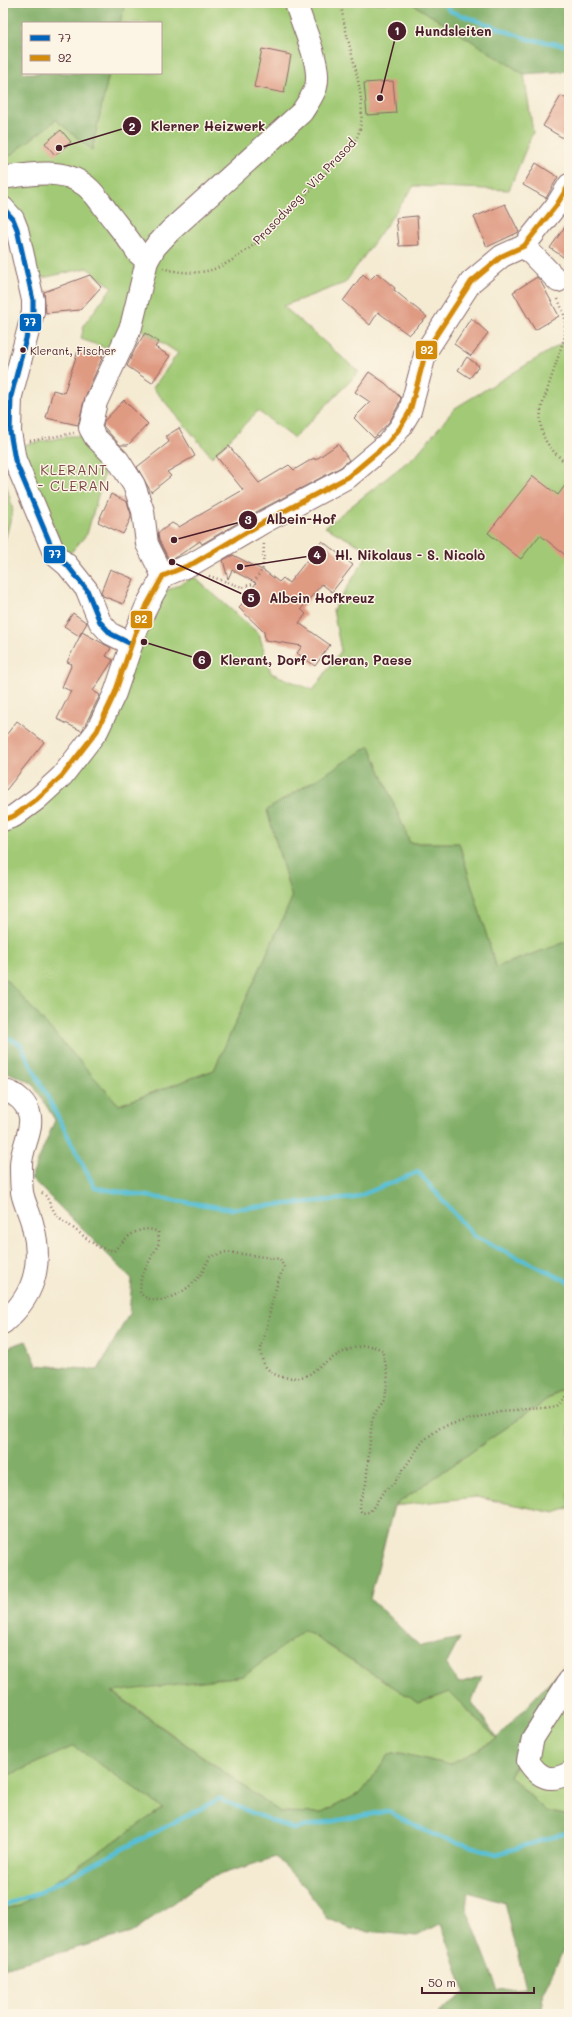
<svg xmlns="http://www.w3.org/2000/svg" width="572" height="2017" viewBox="0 0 572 2017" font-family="Mali,sans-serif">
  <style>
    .green { fill: #a2ca76; stroke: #767450 }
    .forest { fill: #81ae67; stroke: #666649; fill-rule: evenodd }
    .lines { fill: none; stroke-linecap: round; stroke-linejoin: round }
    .stream { stroke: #58bfd6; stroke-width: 4.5 }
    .building { fill: #df9a82 }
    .minor-casing { stroke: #866666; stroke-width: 24 }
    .path { stroke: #866666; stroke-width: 2.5; stroke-dasharray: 1 3; stroke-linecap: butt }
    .minor { stroke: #fff; stroke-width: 22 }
    .bus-1-casing { stroke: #fcf5e5; stroke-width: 8 }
    .bus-2-casing { stroke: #fcf5e5; stroke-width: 8 }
    .bus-1 { stroke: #0065bd; stroke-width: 5 }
    .bus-2 { stroke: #d48b09; stroke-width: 5 }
    .bus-dot { fill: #4a1f2b; stroke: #fcf5e5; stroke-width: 1.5 }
    .labels { text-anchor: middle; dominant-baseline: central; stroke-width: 3; stroke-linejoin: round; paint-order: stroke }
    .bus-label { font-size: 11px; fill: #4a1f2b; stroke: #fcf5e5; text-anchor: start }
    .street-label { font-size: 12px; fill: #4a1f2b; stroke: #fcf5e5 }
    .quarter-label { font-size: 14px; letter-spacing: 1px; fill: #7e4a49; stroke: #fcf5e5 }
    .leader { fill: none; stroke: #4a1f2b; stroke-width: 1.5 }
    .callout-dot { fill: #4a1f2b; stroke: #fcf5e5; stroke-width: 1.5 }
    .mark-label { font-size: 12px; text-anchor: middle; font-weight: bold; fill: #fff }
    .callout-label { font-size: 13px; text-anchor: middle; font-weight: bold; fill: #4a1f2b; stroke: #fcf5e5; stroke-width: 3; stroke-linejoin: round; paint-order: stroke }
    .line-badge { stroke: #fcf5e5; stroke-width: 1.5 }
    .badge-label { font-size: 11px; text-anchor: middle; font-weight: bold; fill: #fff }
  </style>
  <rect width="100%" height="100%" fill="#fcf5e5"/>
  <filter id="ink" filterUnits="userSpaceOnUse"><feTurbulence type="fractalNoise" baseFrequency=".025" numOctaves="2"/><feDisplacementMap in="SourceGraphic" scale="8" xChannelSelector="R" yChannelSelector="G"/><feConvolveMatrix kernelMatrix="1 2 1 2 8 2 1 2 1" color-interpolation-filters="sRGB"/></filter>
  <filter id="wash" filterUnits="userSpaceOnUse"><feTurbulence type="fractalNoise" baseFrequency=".012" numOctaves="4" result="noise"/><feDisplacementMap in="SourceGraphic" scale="16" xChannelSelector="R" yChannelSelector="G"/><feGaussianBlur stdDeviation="0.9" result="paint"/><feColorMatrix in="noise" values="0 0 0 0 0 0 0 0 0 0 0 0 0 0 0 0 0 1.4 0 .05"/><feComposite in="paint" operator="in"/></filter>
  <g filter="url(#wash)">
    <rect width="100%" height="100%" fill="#f5ebd3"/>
    <g class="green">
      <path d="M125,3H411L524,74L533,132L509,190L414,186L345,283L283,306L359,372L294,438L258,411L212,457L153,388L178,353L128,321L114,351L81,339L84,325L112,287L87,268L33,280L18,219L3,189V161L56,120L92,150L109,73H161V23H120Z"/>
      <path d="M569,339V941L496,967L459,843H410L370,746L267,810L292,898L214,1070L119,1105L3,976V820L62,776L160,594L194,577L259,634L271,673L313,690L341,651L333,610L370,551L325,527L417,454L455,408Z"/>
      <path d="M70,436H86L108,461L87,534L67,557L18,446Z"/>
      <path d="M3,473L13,510L3,547Z"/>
      <path d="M569,1384V1508L555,1513L476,1497L394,1506Z"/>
      <path d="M304,1630L419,1703L449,1692L497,1739L450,1765L400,1753L389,1755L362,1792L322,1813L280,1812L112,1691L244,1676Z"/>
      <path d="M569,1669V1816L546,1811L510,1776Z"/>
      <path d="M74,1746L163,1808L20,1906L3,1909V1778Z"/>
    </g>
    <g class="forest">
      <path d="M3,3H125L120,23H23V73H109L92,150L56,120L3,161Z"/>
      <path d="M411,3H569V71L524,74Z"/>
      <path d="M370,746L410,843H459L496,967L569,941V1384L394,1506L370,1599L420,1646L460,1638L446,1665L459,1683L482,1676L472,1702L497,1738L569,1661V1669L510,1776L546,1811L569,1816V1939L542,1994L544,2014H438L465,1992L441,1923L416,1936L351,1929L327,1918L307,1889L276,1857L206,1879L131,1933L3,1968V1909L20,1906L163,1808L74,1746L3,1778V1349L26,1341L37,1365L98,1370L129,1314L132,1279L31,1178L55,1120L32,1083L3,1070V976L119,1105L214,1070L292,898L267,810ZM304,1630L419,1703L449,1692L497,1739L450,1765L400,1753L389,1755L362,1792L322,1813L280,1812L112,1692L244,1676ZM468,1892L505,1903L526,1988L498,1990L466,1907Z"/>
    </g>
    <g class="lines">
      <g class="stream">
        <path d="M444,3L450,11L528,39L569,46"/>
        <path d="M3,1035L20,1044L95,1188L231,1209L354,1198L418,1172L475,1237L569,1282"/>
        <path d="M3,1906L38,1893L219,1799L292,1829L387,1811L436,1836L497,1854L569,1832"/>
      </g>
    </g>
    <g id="blocks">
      <g class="building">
        <path d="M262,49L291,55L284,93L254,87Z"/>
        <path d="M393,81L396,113L367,115L364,83Z"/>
        <path d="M561,96L569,100V127L563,138L543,126Z"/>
        <path d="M61,130L71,142L55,155L45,143Z"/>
        <path d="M536,163L558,177L546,198L523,185Z"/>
        <path d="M505,204L519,232L487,247L474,217Z"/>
        <path d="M417,216L419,245L399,246L396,218Z"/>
        <path d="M569,221V261L550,248Z"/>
        <path d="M377,273L395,288L394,290L427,317L409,335L378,312L370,325L343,301L363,274L370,280Z"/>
        <path d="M90,275L101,287L80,310L46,313L44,292Z"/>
        <path d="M537,277L541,282L559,316L535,330L513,292Z"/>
        <path d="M471,318L488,333L471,356L454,344Z"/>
        <path d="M145,333L159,342L155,347L170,356L152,383L127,366L135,349Z"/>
        <path d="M79,348L103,356L85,397L78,425L46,418L53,390L64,393Z"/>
        <path d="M467,357L479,366L470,378L458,370Z"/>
        <path d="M369,372L385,383L401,398L398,406L390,421L374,438L354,418L370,402L355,392Z"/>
        <path d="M124,400L148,424L128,445H120L103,426L104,421Z"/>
        <path d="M179,428L195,456L167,472L171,476L151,492L137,467L169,442L166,436Z"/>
        <path d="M338,444L349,460L341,467L258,511L202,544L200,541L178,556L169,560L159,540L158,533L172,523L179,527L243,490L216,456L229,446L259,483L289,465L294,470L314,458L315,460Z"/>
        <path d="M533,476L558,495L569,480V558L540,535L521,559L488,533Z"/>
        <path d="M111,494L127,502L131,514V518L123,534L98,522Z"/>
        <path d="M322,541L353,565L332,592L322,584L301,609L306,614L299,623L330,645L315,666L297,653L302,646L265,640L264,632L239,608L256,583L232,570L228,579L223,560L233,555L266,572L279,582L283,578L289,583Z"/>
        <path d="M110,569L134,579L123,604L103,596L101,592Z"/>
        <path d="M73,613L87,623L79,636L64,626Z"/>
        <path d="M82,632L111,648L106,656L113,660L93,691L100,695L82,731L57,719L71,691L62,687L72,664L67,662Z"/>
        <path d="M17,721L44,742L3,794V739Z"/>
      </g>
    </g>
  </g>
  <g filter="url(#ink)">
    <use href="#blocks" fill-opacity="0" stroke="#866666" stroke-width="1"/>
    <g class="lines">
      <defs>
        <g id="minor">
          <path d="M3,178C29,174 63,167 86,186C95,193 102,204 109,214C119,227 129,239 138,253L147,261"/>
          <path d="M3,208L13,219L17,229L33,300V312L11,396L10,432L15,460L55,555L67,565L87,590L100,622L111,634L131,644"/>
          <path d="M524,246L558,281"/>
          <path d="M163,576L147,544L143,511L134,485L118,460L95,437L90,428L96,402L131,327L147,261L155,247L170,231L302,112C307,104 313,96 316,87C322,64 302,26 296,3"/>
          <path d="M3,820L14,816L37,799L62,776L97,731L115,693L135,634L147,605L163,576L194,563L264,522L348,477L387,444L400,428L410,411L426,351L471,282L502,256L524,246L556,206L569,185"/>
          <path d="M3,1091C16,1092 28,1104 30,1117C32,1133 21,1149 21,1165C21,1173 21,1183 22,1192C24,1204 31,1215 33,1227C37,1241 38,1258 35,1273C31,1293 18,1310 3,1323"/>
          <path d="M569,1681L533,1738L528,1761C539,1778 550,1783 569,1773"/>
        </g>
      </defs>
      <use href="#minor" class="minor-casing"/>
      <g class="path">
        <path d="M163,268C177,273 197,274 211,270C259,255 321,177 356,139C374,106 344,41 341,3"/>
        <path d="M558,299L565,317V336L541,409C538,438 548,447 569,466"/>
        <path d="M30,441L74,433"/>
        <path d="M209,576L242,587L253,584L263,568L264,542"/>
        <path d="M42,1193L46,1196L56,1215L98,1247L114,1251C125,1238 140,1223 158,1232L159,1243L141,1277L140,1293C157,1310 184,1293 197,1279C203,1273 206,1264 210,1257L226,1252L280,1259L284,1267C274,1288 270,1312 265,1335C264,1340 260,1347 261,1353C263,1376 286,1381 305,1376C312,1374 317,1367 323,1364C339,1353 363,1339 382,1350L388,1374L385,1400L372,1419L366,1484L360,1501V1510L362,1513L370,1512L384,1491L394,1483L423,1441L441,1427L500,1411L543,1408L556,1406L569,1393"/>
      </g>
      <use href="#minor" class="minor"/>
      <defs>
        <path id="bus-1" d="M3,208L13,219L17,229L33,300V312L11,396L10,432L15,460L55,555L67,565L87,590L100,622L111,634L131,644"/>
        <path id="bus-2" d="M3,820L14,816L37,799L62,776L97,731L115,693L135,634L147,605L163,576L194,563L264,522L348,477L387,444L400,428L410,411L426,351L471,282L502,256L524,246L556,206L569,185"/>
      </defs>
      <use href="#bus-1" class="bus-1-casing"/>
      <use href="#bus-2" class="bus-2-casing"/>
      <use href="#bus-1" class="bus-1"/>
      <use href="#bus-2" class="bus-2"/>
    </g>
  </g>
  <circle class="bus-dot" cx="23" cy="350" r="3.5"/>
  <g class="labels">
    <g class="bus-label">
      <text x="30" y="350">Klerant, Fischer</text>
    </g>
    <g class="street-label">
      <text transform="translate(304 191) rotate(-46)">Prasodweg - Via Prasod</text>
    </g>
    <g class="quarter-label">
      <text x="74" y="469">KLERANT<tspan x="74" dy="16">- CLERAN</tspan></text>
    </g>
  </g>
  <path class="leader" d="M380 98L397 31M59 148L132 126M174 540L248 520M240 567L317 555M172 562L251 598M144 642L202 660"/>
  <g class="callout-dot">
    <circle cx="380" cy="98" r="4"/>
    <circle cx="59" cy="148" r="4"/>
    <circle cx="174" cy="540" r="4"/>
    <circle cx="240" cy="567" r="4"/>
    <circle cx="172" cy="562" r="4"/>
    <circle cx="144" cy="642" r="4"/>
    <circle cx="397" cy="31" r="10"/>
    <circle cx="132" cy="126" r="10"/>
    <circle cx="248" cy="520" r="10"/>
    <circle cx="317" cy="555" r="10"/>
    <circle cx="251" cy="598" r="10"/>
    <circle cx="202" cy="660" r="10"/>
  </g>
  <g class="mark-label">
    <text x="397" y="35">1</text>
    <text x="132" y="131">2</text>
    <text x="248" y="524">3</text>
    <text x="317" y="559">4</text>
    <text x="251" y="602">5</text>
    <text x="202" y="664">6</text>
  </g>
  <g class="callout-label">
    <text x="453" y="36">Hundsleiten</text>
    <text x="208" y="131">Klerner Heizwerk</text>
    <text x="301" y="524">Albein-Hof</text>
    <text x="410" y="560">Hl. Nikolaus - S. Nicolò</text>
    <text x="322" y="603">Albein Hofkreuz</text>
    <text x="316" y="665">Klerant, Dorf - Cleran, Paese</text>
  </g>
  <g class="line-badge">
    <rect x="19" y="313" width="23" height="19" rx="4" fill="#0065bd"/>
    <rect x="415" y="340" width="23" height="20" rx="4" fill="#d48b09"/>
    <rect x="43" y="545" width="23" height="19" rx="4" fill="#0065bd"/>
    <rect x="130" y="610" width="23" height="19" rx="4" fill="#d48b09"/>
  </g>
  <g class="badge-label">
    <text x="30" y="326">77</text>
    <text x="427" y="354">92</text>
    <text x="55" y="558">77</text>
    <text x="141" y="623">92</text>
  </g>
  <rect width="572" height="2017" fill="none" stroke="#fcf5e5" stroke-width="16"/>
  <rect x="22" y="22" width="140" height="52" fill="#fcf5e5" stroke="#b59f9b"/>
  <rect x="30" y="35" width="20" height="6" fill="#0065bd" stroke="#b59f9b"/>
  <text x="58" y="42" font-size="12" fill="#4a1f2b">77</text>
  <rect x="30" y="55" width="20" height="6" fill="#d48b09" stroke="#b59f9b"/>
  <text x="58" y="62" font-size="12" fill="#4a1f2b">92</text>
  <path d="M422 1987v6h112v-6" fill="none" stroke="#4a1f2b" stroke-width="2"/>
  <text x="428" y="1987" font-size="12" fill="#4a1f2b" stroke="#fcf5e5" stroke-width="3" paint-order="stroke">50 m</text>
</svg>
